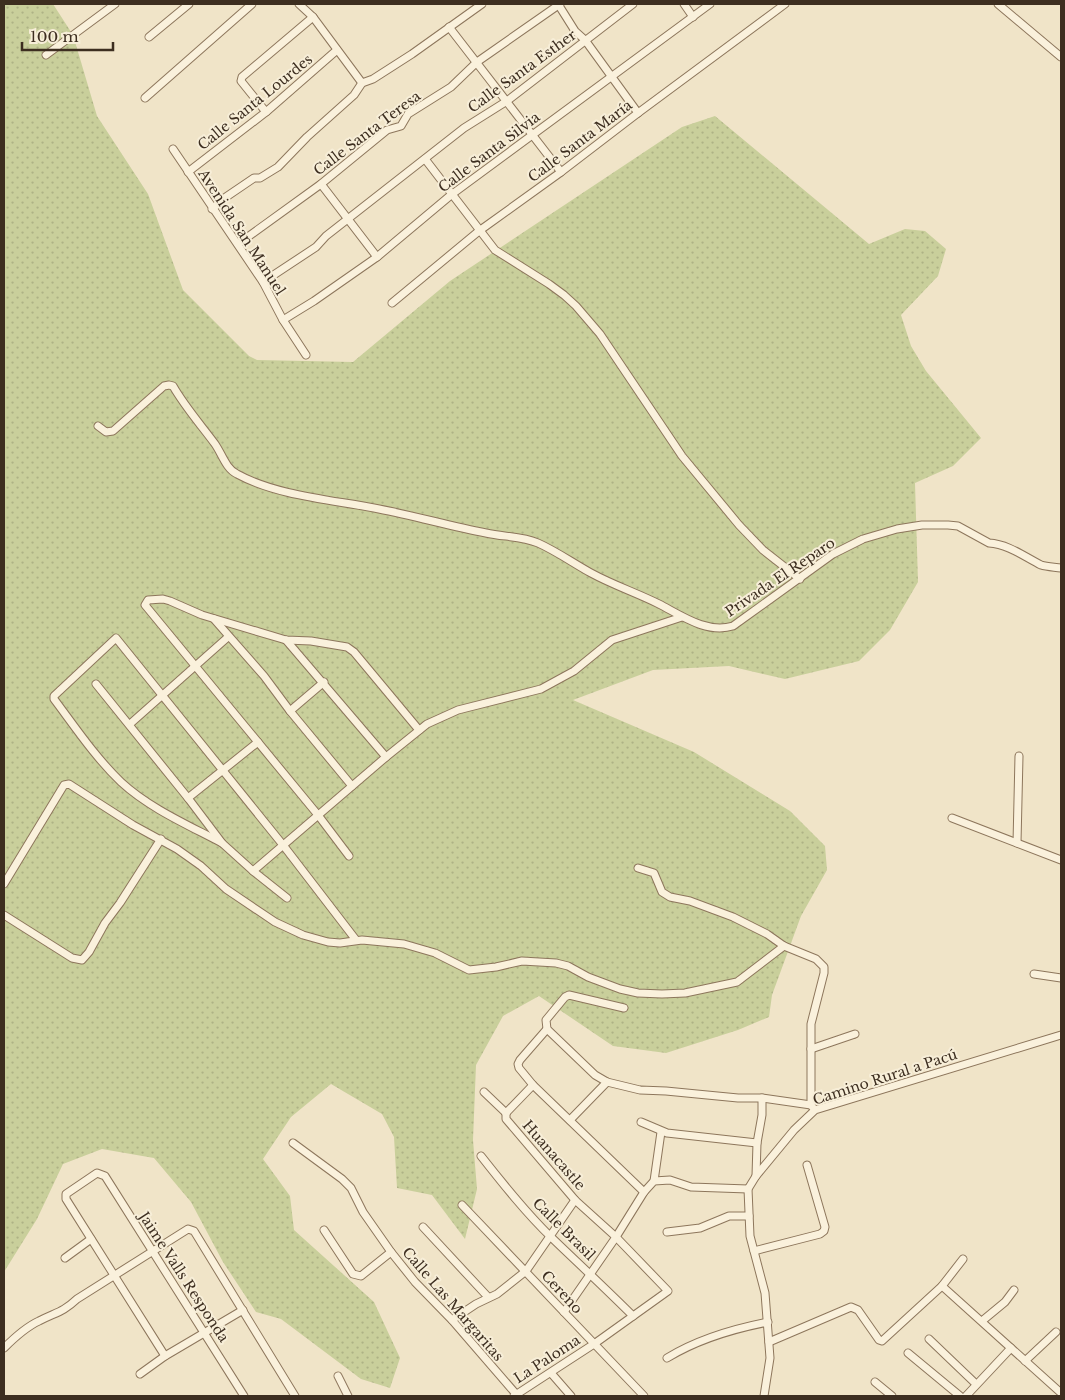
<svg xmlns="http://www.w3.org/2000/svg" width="1065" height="1400" viewBox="0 0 1065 1400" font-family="'Libre Baskerville',serif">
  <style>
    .grass { fill: url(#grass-dots) }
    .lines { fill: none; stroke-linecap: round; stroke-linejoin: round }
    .minor-casing { stroke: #8d765c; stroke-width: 9 }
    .minor { stroke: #faf1dc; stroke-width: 7 }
    .labels { text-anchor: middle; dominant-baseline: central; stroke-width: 4; stroke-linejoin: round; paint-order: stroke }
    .street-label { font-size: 14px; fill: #3d2e20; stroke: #f7eed8 }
  </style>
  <defs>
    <pattern id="grass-dots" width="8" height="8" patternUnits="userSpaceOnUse" patternTransform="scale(1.25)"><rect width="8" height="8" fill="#c9cf9b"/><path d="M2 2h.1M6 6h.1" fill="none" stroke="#aeb285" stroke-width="1.8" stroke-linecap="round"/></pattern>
  </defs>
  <rect width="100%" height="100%" fill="#f0e4c8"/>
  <path class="grass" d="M4,4H53L73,35L97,116L148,194L183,290L249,356L257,360L353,362L450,281L682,127L715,116L869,244L905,229L925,231L946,249L938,276L901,315L911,346L926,371L981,438L953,466L915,483L918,582L890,630L859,661L785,679L729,666L653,670L573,700L694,752L790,811L825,846L827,870L801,916L772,995L769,1017L738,1030L666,1053L613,1046L539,996L503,1016L476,1065L473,1140L477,1189L465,1239L432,1195L397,1188L394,1137L382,1114L331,1084L291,1117L263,1159L290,1196L294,1230L374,1302L400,1358L390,1388L361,1379L281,1319L256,1312L223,1262L191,1202L154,1158L102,1149L63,1164L37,1219L4,1272Z"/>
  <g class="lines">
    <defs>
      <g id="minor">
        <path d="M299,4L313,17L362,83"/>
        <path d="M558,4L575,31L585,40L638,113"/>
        <path d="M684,4L693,17"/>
        <path d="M998,4L1061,57"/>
        <path d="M449,27L561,172"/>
        <path d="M149,37L189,4"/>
        <path d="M46,55L115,4"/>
        <path d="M145,98L252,4"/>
        <path d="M266,112L241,81L242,77L313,17"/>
        <path d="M173,149L263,282L283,320L306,355"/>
        <path d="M425,159L495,250L549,284L564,295L576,306L600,334L682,456L739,525L763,550L800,579"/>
        <path d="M188,172L266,112L337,50"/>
        <path d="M321,184L377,257"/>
        <path d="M212,209L226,197L254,178H260L278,167L307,137L354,95L362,83L373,79L412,54L482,4"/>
        <path d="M238,244L321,184L387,130L401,126L408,114L451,87L477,62L560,4"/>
        <path d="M263,282L316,247L326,236L464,128L507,101L633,4"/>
        <path d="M392,303L479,231L561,172L638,113L785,4"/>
        <path d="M283,320L314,301L377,257L451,195L710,4"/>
        <path d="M98,426L106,432L113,431L164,386L169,385L173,386C185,407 201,425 215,444C222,454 226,469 237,474C277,496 334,500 379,509C415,516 450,526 486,533C503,537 522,536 538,543C556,551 573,563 591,573C613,585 637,593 659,604C682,616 707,634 733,626L833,554L863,539L897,529L922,525H948L958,526L989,543C1008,544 1025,557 1041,565C1047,567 1055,567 1061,568"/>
        <path d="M214,619L264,676L290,711L352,786"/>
        <path d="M286,640L386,757"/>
        <path d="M96,684L188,798L222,843L253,871L287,898"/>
        <path d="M290,711L324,682"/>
        <path d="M130,724L228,637"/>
        <path d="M188,798L258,742"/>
        <path d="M952,818L1061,860"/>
        <path d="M222,843C188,825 149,808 121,782C95,757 75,727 54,699V696L116,638L283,845L356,940"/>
        <path d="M1017,843L1019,756"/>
        <path d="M349,856L318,815L145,605L148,600L163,599L170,601L202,615L286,640L311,641L347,647L354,652L419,730"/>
        <path d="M638,868L654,873L662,892L670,897L690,901L733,917L767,934L784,946L816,959L824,967V973L811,1024V1105L814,1109"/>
        <path d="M253,871L386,757L427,724L458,710L541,689L574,671L612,640L682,617"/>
        <path d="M4,884L64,785L69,784L133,825L177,849L201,866L226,889L275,922L303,935L328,942L340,943L362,940L404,944L435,953L469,970L496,967L522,961L556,963L568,966L588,977L620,989L638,993L662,994L685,993L737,982L784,946"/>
        <path d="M4,915L72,958L82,960L89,952L105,923L120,903L161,839"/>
        <path d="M1034,974L1061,978"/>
        <path d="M624,1008L569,995L565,997L546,1020L547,1029L595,1075L607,1082L640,1090L666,1091L738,1098H762L811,1105"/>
        <path d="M547,1029L520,1060L518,1064L519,1068L533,1085L644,1192"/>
        <path d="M811,1049L855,1034"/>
        <path d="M484,1092L506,1113"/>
        <path d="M506,1113V1119L575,1200L616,1237L668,1291L594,1344L514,1396"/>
        <path d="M506,1113L533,1085"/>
        <path d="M570,1120L607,1082"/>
        <path d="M641,1122L667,1133L757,1143"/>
        <path d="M293,1143L342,1179L351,1188L363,1212L391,1252L415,1282L452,1320L516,1394"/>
        <path d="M481,1156C503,1184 526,1213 552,1238C579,1264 606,1289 633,1316"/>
        <path d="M756,1176L757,1143L762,1115V1098"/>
        <path d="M654,1181L661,1132"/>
        <path d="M462,1205L644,1396"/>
        <path d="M423,1227L488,1297"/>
        <path d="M324,1230L353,1274L361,1276L391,1252"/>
        <path d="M667,1232L700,1228L729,1216H749"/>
        <path d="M754,1251L820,1234L824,1231L825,1227L807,1165"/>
        <path d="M65,1258L91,1239"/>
        <path d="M942,1286L1061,1393"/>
        <path d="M564,1312L616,1237L644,1192L654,1181L670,1180L691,1187L748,1189"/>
        <path d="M452,1320L476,1304L497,1294L526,1271L575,1200"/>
        <path d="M982,1321L1005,1302L1014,1290"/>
        <path d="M929,1339L976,1384"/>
        <path d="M769,1342L851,1307L858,1310L879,1340L882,1341L942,1286L963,1259"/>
        <path d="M4,1348C14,1338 26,1327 39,1321C56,1312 62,1313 77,1299L188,1229L194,1231L295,1396"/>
        <path d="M908,1353L960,1396"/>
        <path d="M165,1356L66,1199V1194L97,1173L105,1176L244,1396"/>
        <path d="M667,1358C698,1339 732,1329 768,1322"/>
        <path d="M1025,1361L1056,1332"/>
        <path d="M551,1373L571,1396"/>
        <path d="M140,1374L165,1356L243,1310"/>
        <path d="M338,1376L348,1396"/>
        <path d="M875,1382L892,1396"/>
        <path d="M764,1396L770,1358L765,1293L750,1236L748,1189L756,1176L794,1130L815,1110L1061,1035"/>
        <path d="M966,1396L1011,1348"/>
      </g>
    </defs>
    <use href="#minor" class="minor-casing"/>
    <use href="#minor" class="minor"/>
  </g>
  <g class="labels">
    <g class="street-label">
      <text transform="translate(522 71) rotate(-36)">Calle Santa Esther</text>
      <text transform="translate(255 102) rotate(-39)">Calle Santa Lourdes</text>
      <text transform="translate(367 133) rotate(-37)">Calle Santa Teresa</text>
      <text transform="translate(580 141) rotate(-37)">Calle Santa María</text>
      <text transform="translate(489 152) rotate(-37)">Calle Santa Silvia</text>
      <text transform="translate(242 232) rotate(57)">Avenida San Manuel</text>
      <text transform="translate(780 577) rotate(-34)">Privada El Reparo</text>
      <text transform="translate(885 1077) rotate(-18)">Camino Rural a Pacú</text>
      <text transform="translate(554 1155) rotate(49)">Huanacastle</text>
      <text transform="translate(564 1229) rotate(45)">Calle Brasil</text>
      <text transform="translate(184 1277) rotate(57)">Jaime Valls Responda</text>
      <text transform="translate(562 1292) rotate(47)">Cereno</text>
      <text transform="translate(453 1304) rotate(49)">Calle Las Margaritas</text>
      <text transform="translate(547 1359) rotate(-33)">La Paloma</text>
    </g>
  </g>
  <rect width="1065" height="1400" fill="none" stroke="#3d2e20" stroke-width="10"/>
  <path d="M22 42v8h91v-8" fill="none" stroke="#3d2e20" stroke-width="2.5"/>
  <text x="30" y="42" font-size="15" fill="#3d2e20" stroke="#f7eed8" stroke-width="4" paint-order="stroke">100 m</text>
</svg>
